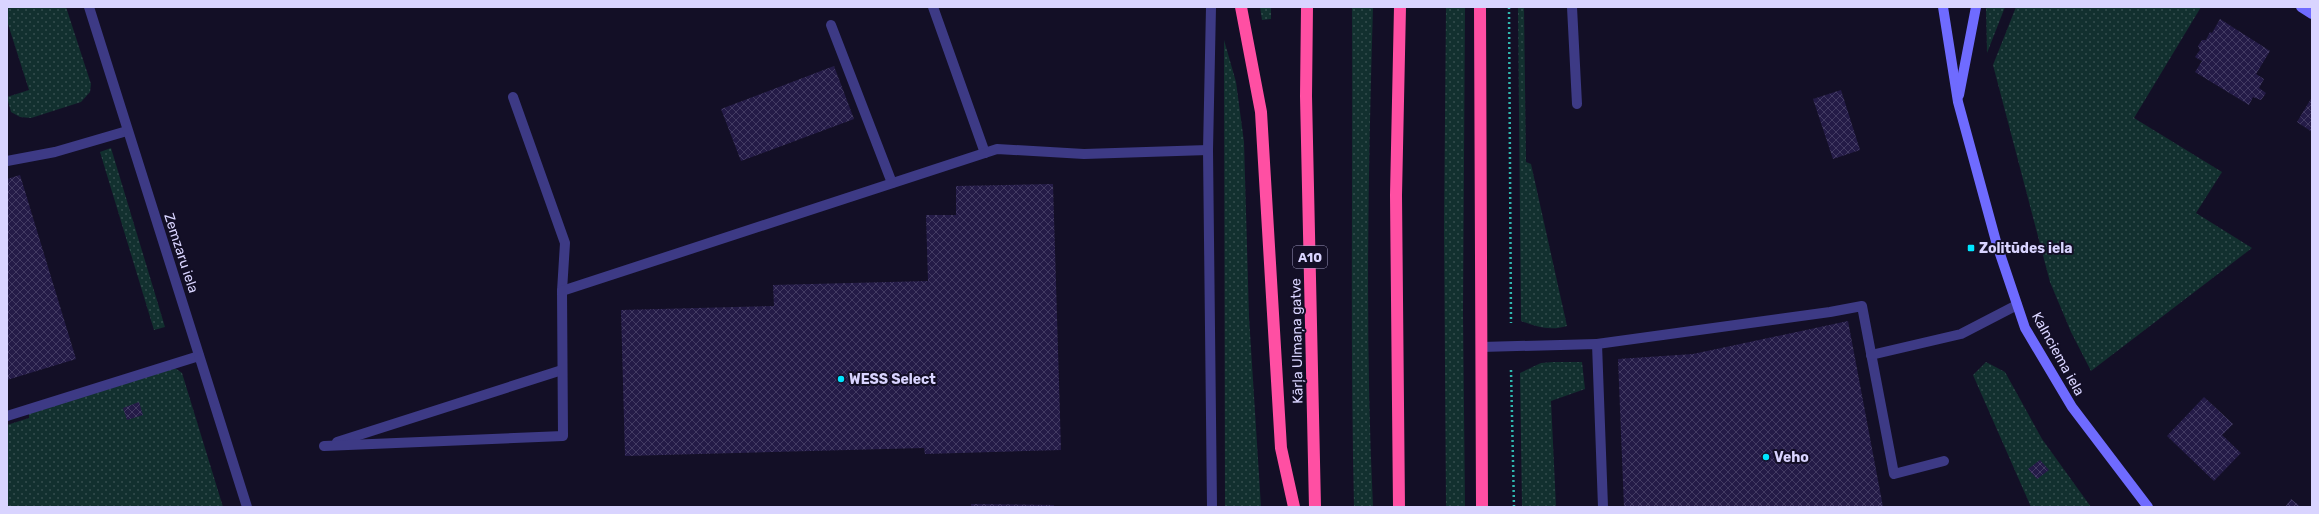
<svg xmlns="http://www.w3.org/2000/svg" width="2319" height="514" viewBox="0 0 2319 514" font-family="Rubik,sans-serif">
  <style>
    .grass { fill: url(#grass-dots) }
    .building { fill: url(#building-cross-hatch) }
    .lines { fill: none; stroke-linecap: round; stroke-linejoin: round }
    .path { stroke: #2fb8b0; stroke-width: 2.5; stroke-dasharray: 2 3; stroke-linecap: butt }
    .lane { stroke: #3d3a85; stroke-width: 10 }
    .street { stroke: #3d3a85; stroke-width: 10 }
    .secondary { stroke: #6f6bff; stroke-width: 10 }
    .highway { stroke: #ff4fa3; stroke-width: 12 }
    .poi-dot { fill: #00e5ff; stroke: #130f26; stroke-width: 1.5 }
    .labels { text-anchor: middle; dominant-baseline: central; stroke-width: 4; stroke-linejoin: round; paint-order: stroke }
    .shield { fill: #130f26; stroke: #9e99be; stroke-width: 1 }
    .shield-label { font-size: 13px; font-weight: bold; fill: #d9d4ff }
    .poi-label { font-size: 14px; font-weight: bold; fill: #d9d4ff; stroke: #130f26; text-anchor: start }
    .street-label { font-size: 14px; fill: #d9d4ff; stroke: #130f26 }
  </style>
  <defs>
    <pattern id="grass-dots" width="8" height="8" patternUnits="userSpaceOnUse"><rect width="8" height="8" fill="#12302f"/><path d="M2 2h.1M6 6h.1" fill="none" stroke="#344d4e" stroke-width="1.8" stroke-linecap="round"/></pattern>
    <pattern id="building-cross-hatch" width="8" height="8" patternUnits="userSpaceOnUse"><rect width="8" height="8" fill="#241b47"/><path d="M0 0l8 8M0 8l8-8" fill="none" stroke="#433b63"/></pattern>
  </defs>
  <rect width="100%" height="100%" fill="#130f26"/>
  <g class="grass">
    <path d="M7,7H66L91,84L90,92L81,102L31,118L20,117L11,112L7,97L29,90L7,21Z"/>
    <path d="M1260,7H1271V19L1262,20Z"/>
    <path d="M1352,7H1373C1368,174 1365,340 1373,507H1354C1350,340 1353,174 1352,7Z"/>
    <path d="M1446,7H1465L1463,313L1465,507H1446L1444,227Z"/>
    <path d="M1518,7H1524L1526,162L1531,164L1567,326C1550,331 1537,327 1521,321Z"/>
    <path d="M1986,7H2005L1987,53Z"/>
    <path d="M2016,7H2201L2134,118L2222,172L2196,213L2252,248L2091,371L2071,332L2050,282L1993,65Z"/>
    <path d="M1224,40L1236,82L1244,142L1249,317L1261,507H1225Z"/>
    <path d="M111,148L165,327L154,330L100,152Z"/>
    <path d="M1553,362H1582L1585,389L1551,401L1556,507H1522L1520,373L1541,363Z"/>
    <path d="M1986,362L2005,372L2042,439L2091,507H2031L1973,375Z"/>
    <path d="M175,368L182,373L223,507H7V425L29,418V409Z"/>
  </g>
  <g class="building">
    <path d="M2220,19L2270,51L2256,74L2264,79L2259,88L2266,93L2261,100L2253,97L2249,105L2195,72L2202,61L2195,57L2200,50L2198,46L2202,40H2206L2210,32L2212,33Z"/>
    <path d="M834,66L854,119L741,161L721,109Z"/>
    <path d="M1841,90L1860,150L1833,159L1813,99Z"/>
    <path d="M2312,97V132L2297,122Z"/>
    <path d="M20,175L76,359L7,380V179Z"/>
    <path d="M1053,184L1061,450L925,454L924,448L625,456L621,310L774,306L773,285L928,281L926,215H956V186Z"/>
    <path d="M1848,321L1883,507H1624L1618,359L1693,354Z"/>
    <path d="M2204,397L2233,424L2222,435L2241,453L2214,481L2167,436Z"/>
    <path d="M139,402L143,415L127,420L123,408Z"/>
    <path d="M2040,460L2049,470L2037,479L2028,469Z"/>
    <path d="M2291,499L2301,507H2285Z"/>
    <path d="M971,504L1054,505V507H971Z"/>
  </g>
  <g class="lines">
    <g class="path">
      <path d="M1509,7L1511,323"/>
      <path d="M1511,370L1514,507"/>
    </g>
    <g class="lane">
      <path d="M933,7L985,153"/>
      <path d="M1572,7L1577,104"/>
      <path d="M831,25L892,183"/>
      <path d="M513,97L565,243L562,291"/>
      <path d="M7,161L55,152L127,131"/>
      <path d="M1597,344L1830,312L1862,306L1894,474L1944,461"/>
      <path d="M1481,347L1597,344L1603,507"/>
      <path d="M1871,355L1961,334L2017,305"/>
      <path d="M7,416L199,356"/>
      <path d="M337,442L562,370"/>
      <path d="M324,446L563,436L562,291L997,149L1084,154L1208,150"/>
    </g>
    <g class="street">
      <path d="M89,7L247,507"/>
      <path d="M1211,7L1208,150L1212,507"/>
    </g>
    <g class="secondary">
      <path d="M1943,7L1958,102L1997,245L2025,328L2072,407L2148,507"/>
      <path d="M2301,7L2312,14"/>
      <path d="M1959,95L1976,7"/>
    </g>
    <g class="highway">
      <path d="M1241,7L1261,112L1281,448L1294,507"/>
      <path d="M1307,7L1306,96L1315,507"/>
      <path d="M1480,7L1482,507"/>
      <path d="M1399,507L1396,195L1400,7"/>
    </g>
  </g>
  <g class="poi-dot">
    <rect x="1967" y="244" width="8" height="8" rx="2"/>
    <circle cx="841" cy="379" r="4"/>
    <circle cx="1766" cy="457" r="4"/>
  </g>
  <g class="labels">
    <rect class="shield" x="1293" y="246" width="34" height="22" rx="3"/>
    <g class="shield-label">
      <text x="1310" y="257">A10</text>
    </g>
    <g class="poi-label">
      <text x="1979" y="248">Zolitūdes iela</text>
      <text x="849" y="379">WESS Select</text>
      <text x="1774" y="457">Veho</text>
    </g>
    <g class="street-label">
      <text transform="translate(181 253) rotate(72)">Zemzaru iela</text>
      <text transform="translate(1297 341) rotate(-91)">Kārļa Ulmaņa gatve</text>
      <text transform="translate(2058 354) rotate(61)">Kalnciema iela</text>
    </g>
  </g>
  <rect width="2319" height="514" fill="none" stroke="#d9d4ff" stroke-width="16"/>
</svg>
